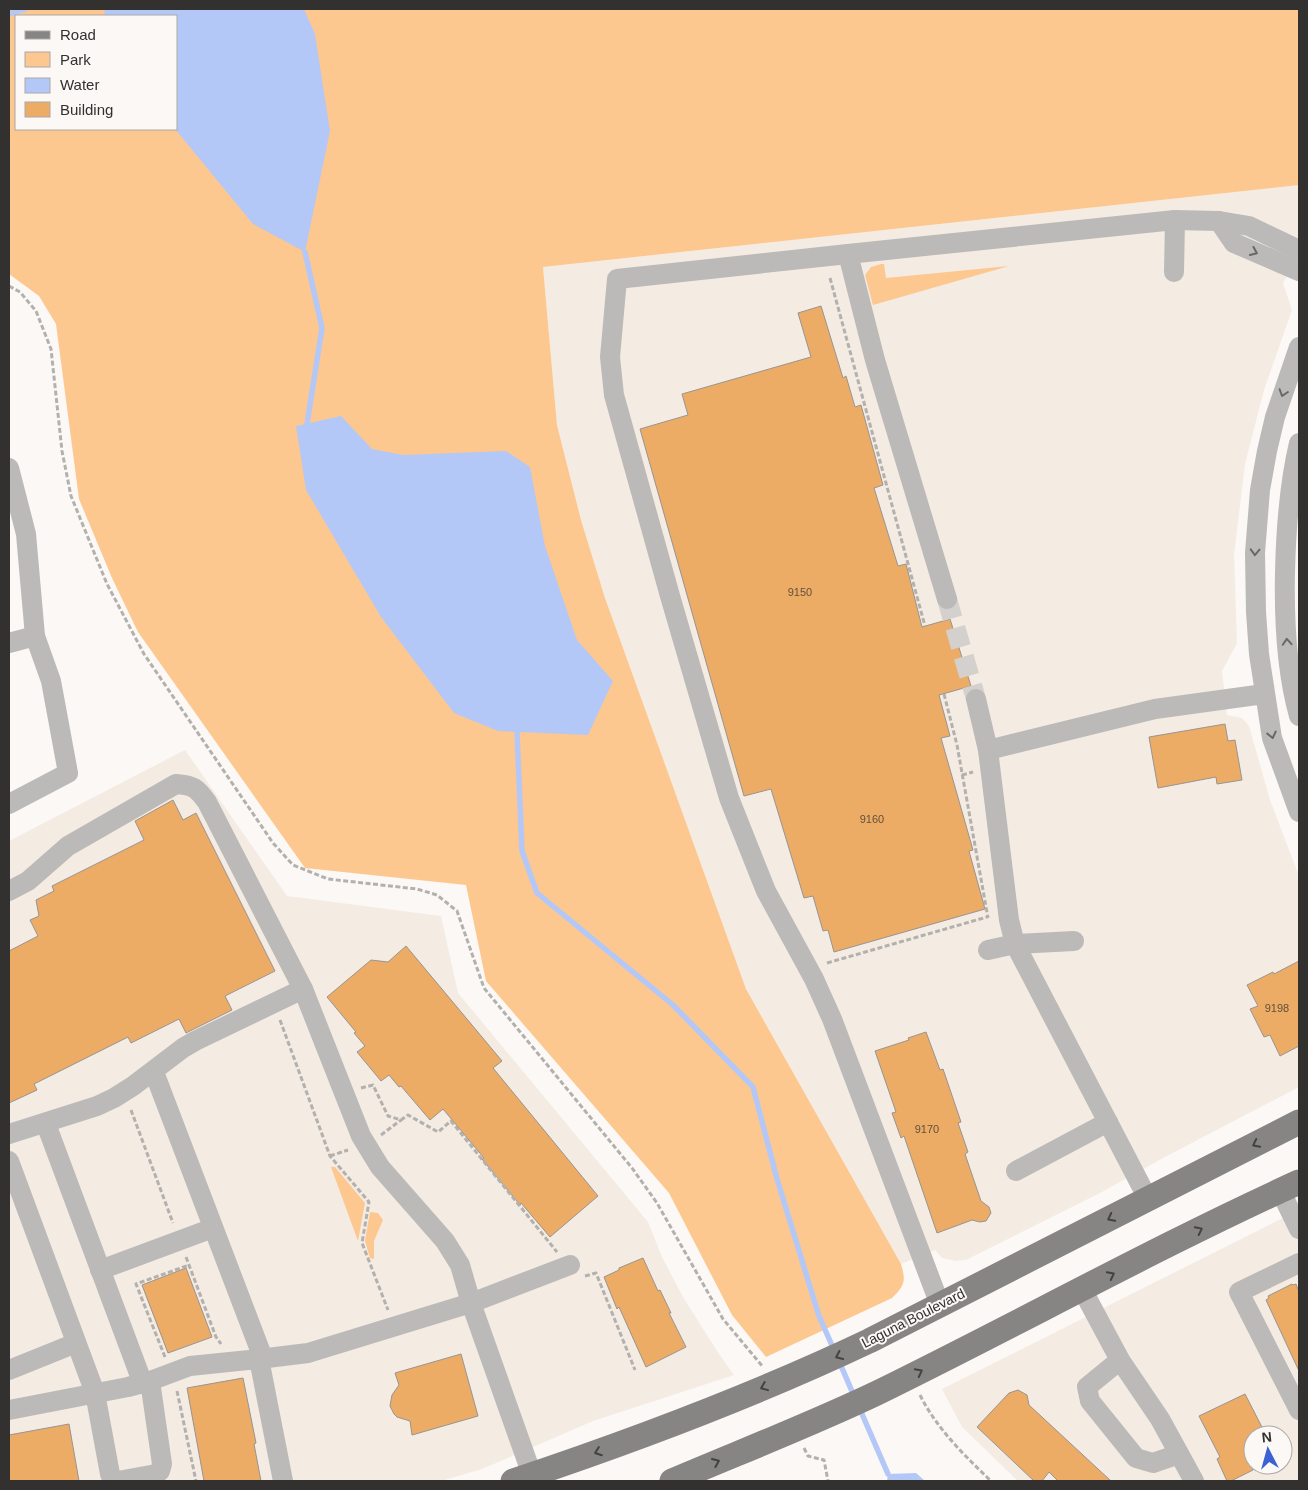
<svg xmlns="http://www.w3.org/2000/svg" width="1308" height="1490" viewBox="0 0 1308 1490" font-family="Arial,sans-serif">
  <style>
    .built { fill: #f4ebe3; fill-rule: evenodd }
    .green { fill: #fdc790; fill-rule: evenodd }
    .water { fill: #b4c8f7 }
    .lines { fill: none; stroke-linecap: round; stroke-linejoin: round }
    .stream { stroke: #b4c8f7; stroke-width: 5.5 }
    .building { fill: #edac65; stroke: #979492 }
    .minor-tunnel { stroke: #d3d0ce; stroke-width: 20; stroke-dasharray: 20 10; stroke-linecap: butt }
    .path { stroke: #b3b1ae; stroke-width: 3; stroke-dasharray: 5 2.5; stroke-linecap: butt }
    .minor { stroke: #bbbab8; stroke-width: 20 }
    .major { stroke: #878583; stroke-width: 25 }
    .oneway { stroke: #696866 }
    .oneway2 { stroke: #434241 }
    .labels { text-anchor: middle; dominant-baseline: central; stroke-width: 4; stroke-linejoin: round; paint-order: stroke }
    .number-label { font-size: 11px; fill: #61503d }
    .street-label { font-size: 14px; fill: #323130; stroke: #fbf8f5 }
  </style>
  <rect width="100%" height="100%" fill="#fbf8f5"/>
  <g class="built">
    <path d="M1299,185V257L1283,283L1292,310L1264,390L1245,464L1234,555L1237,643L1222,671L1227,715L1242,718L1249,726L1270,800L1299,876V1087L1163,1158L1100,1193L966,1260L956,1261L942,1258L935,1250L901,1264L746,989L605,598L581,520L557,425L543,267Z"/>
    <path d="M185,750L287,896L441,916L458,993L643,1216L648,1222L662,1257L683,1297L717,1351L734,1375L593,1421L482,1469L441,1481H9V841Z"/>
    <path d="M1299,1210V1481H1018L962,1427L942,1389ZM1253,1435H1283V1465H1253Z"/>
  </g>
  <g class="green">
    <path d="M9,9H1299V185L543,267L557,425L581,520L605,598L746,989L901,1264C906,1281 905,1285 892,1298L766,1357L732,1315L669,1193L486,981L466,885L305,868L138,632L112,578L79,499L56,324L39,296L9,274ZM16,16H176V129H16Z"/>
    <path d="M881,264H884L886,278L1009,266L873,305L865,275L871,267Z"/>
    <path d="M331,1167H335L365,1203L358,1241Z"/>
    <path d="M370,1212L378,1213L383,1220L374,1241V1259L370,1258L365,1241Z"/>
  </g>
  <g class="water">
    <path d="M104,9H304L315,34L330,131L305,252L253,224L175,129H176V16H105Z"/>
    <path d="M341,416L372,449L403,455L506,451L530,467L545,546L577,640L613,681L588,735L498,731L454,713L381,617L306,490L296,426Z"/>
    <path d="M916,1473L925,1481H887L888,1474Z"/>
  </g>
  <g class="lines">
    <g class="stream">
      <path d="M9,14L25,9"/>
      <path d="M305,252L322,328L307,424"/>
      <path d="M517,732L522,851L537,893L673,1005L753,1087L777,1179L819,1316L834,1350"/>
      <path d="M839,1361L854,1396"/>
      <path d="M859,1407L888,1474"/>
    </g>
  </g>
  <g class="building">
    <path d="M821,306L843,378L846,376L855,407L861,405L883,485L874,488L898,566L906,564L922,627L950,619L971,686L939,695L950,736L941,738L973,850L969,851L985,909L834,952L828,930L823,931L813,896L804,898L771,789L744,796L640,429L688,415L682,394L811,357L798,313Z"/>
    <path d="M1225,724L1228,741L1235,740L1242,780L1217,784L1216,777L1158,788L1149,737Z"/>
    <path d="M173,800L183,820L196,813L275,971L225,996L232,1010L186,1033L179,1019L131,1043L128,1037L34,1084L37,1090L9,1103V951L38,936L30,920L39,916L36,900L54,891L52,886L144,840L135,821Z"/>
    <path d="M406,946L502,1061L493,1068L598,1196L550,1237L521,1203L520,1205L482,1159L484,1158L443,1109L430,1120L401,1086L399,1087L389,1075L381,1081L357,1052L365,1046L354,1033L356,1032L327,997L371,960L388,962Z"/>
    <path d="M1299,961V1046L1280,1056L1270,1035L1264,1037L1250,1009L1258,1006L1247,985L1273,972L1274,974Z"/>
    <path d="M926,1032L940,1070L943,1069L961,1122L958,1123L968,1152L965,1154L981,1201L989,1207L991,1213L986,1221L980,1222L972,1220L937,1233L904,1136L901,1138L892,1113L896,1112L875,1051L909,1040L908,1038Z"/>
    <path d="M643,1258L658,1291L660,1290L671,1313H669L686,1347L646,1367L619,1307L617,1309L604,1277L619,1270V1268Z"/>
    <path d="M186,1268L212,1337L168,1353L142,1285Z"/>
    <path d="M1292,1284L1293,1285L1296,1284L1299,1292V1371L1266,1300L1269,1298L1268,1296Z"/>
    <path d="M461,1354L478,1416L412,1435L410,1421L397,1417L394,1414L390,1406L392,1395L399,1385L395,1373Z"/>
    <path d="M243,1378L256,1443L254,1444L261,1481H204L187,1388Z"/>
    <path d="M1018,1390L1027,1395L1029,1405L1111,1481H1058L1049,1472L1042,1481H1034L977,1427L1009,1393Z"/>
    <path d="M1245,1394L1266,1435H1253V1470L1231,1481H1227L1217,1459L1220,1457L1199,1416Z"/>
    <path d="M69,1424L79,1481H9V1435Z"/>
  </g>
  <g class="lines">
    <path class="minor-tunnel" d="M947,599L976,699"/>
    <g class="path">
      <path d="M830,278L925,626"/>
      <path d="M9,286L20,292L36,311L51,349L62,451L71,496L107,584L144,654L273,843L293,865L328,879L417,889L437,895L457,911L484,988L632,1168L657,1203L723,1319L763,1367"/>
      <path d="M944,694L957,745L988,918"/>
      <path d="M962,775L973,772"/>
      <path d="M827,963L987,917"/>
      <path d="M280,1020L330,1156L369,1202L362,1243L388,1310"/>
      <path d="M361,1088L373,1085L388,1116L401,1120L408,1115L438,1132L451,1121L557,1252"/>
      <path d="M131,1110L173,1223"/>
      <path d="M381,1135L401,1120"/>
      <path d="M330,1156L348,1150"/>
      <path d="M186,1257L216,1337L221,1344"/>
      <path d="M585,1276L596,1273L635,1370"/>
      <path d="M165,1357L136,1284L189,1265"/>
      <path d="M177,1391L196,1481"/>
      <path d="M920,1395C937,1429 964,1455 991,1481"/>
      <path d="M804,1448L808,1456L824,1460L828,1481"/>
    </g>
    <g class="minor">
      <path d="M1219,221L1234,243L1299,271"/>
      <path d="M848,254L617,279L610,357L614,395L670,596L729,798L766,891L814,979L832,1019L940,1305"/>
      <path d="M1174,272L1175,220"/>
      <path d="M1299,347L1275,417L1267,451L1260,490L1255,553L1256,612L1259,654L1272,738L1299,812"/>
      <path d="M1299,443C1289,485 1286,529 1285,572C1284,620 1286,670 1299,716"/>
      <path d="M9,468L26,534L35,636L51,681L68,773L9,804"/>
      <path d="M947,599L875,360L848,254L1175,220L1219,221L1249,226L1299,250"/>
      <path d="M9,643L35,636"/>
      <path d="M976,699L988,750L1009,920L1015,944L1148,1199"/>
      <path d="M988,750L1155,709L1264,694"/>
      <path d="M9,891L28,881L68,846L176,784C193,785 197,788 207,802L303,989L361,1136L380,1167L445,1241L460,1265L471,1303L532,1475"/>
      <path d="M988,950L1015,944L1074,941"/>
      <path d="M154,1072L263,1358"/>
      <path d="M46,1124L143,1384"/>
      <path d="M9,1134L97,1106L114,1098L133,1086L183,1048L195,1041L303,989"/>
      <path d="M9,1161L95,1393L110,1474L113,1480L116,1481"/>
      <path d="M1016,1171L1108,1122"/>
      <path d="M1280,1190L1299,1229"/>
      <path d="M1299,1263L1239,1292L1299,1410"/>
      <path d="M100,1270L213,1228"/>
      <path d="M1082,1289L1120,1360L1160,1419L1194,1481"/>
      <path d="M259,1359L308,1353L471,1303L570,1265"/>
      <path d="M1120,1360L1087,1387L1090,1401L1136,1458L1153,1463L1179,1454"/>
      <path d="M9,1370L76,1343"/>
      <path d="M9,1410L128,1387L150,1381L190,1366L259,1359L283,1481"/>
      <path d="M118,1481L156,1474L160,1471L162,1464L150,1381"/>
    </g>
    <g class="major">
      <path d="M513,1481C633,1441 753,1396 869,1341L1299,1122"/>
      <path d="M672,1481C740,1452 810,1425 877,1393C1018,1324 1156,1247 1299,1182"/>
    </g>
  </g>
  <defs><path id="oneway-chevron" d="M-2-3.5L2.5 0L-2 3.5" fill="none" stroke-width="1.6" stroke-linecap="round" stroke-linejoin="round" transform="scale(1.25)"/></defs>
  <g class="oneway">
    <use href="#oneway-chevron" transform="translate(1254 252) rotate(24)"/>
    <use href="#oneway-chevron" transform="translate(1283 393) rotate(108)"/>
    <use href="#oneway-chevron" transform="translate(1255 552) rotate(92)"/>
    <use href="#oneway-chevron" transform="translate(1287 642) rotate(-94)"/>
    <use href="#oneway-chevron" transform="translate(1272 735) rotate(77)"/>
  </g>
  <g class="oneway2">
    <use href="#oneway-chevron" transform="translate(1256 1144) rotate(153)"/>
    <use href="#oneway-chevron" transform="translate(1111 1218) rotate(153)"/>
    <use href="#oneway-chevron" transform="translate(1199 1230) rotate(-26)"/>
    <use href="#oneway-chevron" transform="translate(1111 1275) rotate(-27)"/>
    <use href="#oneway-chevron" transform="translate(839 1356) rotate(155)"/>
    <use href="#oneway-chevron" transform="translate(919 1372) rotate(-27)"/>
    <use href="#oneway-chevron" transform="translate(764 1387) rotate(158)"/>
    <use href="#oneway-chevron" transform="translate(598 1452) rotate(160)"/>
    <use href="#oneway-chevron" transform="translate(716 1462) rotate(-23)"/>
  </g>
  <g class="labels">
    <g class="number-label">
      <text x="800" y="592">9150</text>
      <text x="872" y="819">9160</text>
      <text x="1277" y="1008">9198</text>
      <text x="927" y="1129">9170</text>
    </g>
    <g class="street-label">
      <text transform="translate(913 1318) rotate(-27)">Laguna Boulevard</text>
    </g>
  </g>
  <rect width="1308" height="1490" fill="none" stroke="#323130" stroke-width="20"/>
  <rect x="15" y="15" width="162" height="115" fill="#fbf8f5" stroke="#aba8a6"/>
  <rect x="25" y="31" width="25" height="8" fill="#878583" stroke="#aba8a6"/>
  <text x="60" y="40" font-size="15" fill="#323130">Road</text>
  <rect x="25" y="52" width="25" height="15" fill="#fdc790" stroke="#aba8a6"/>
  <text x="60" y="65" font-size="15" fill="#323130">Park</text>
  <rect x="25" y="78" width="25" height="15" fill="#b4c8f7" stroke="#aba8a6"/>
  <text x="60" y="90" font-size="15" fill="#323130">Water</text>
  <rect x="25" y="102" width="25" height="15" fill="#edac65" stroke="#aba8a6"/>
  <text x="60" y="115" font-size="15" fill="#323130">Building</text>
  <g transform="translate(1268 1450) rotate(354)"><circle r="24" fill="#fbf8f5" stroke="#aba8a6"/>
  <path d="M0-4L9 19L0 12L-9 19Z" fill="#3c61d2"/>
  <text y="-8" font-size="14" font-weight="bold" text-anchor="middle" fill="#323130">N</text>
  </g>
</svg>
